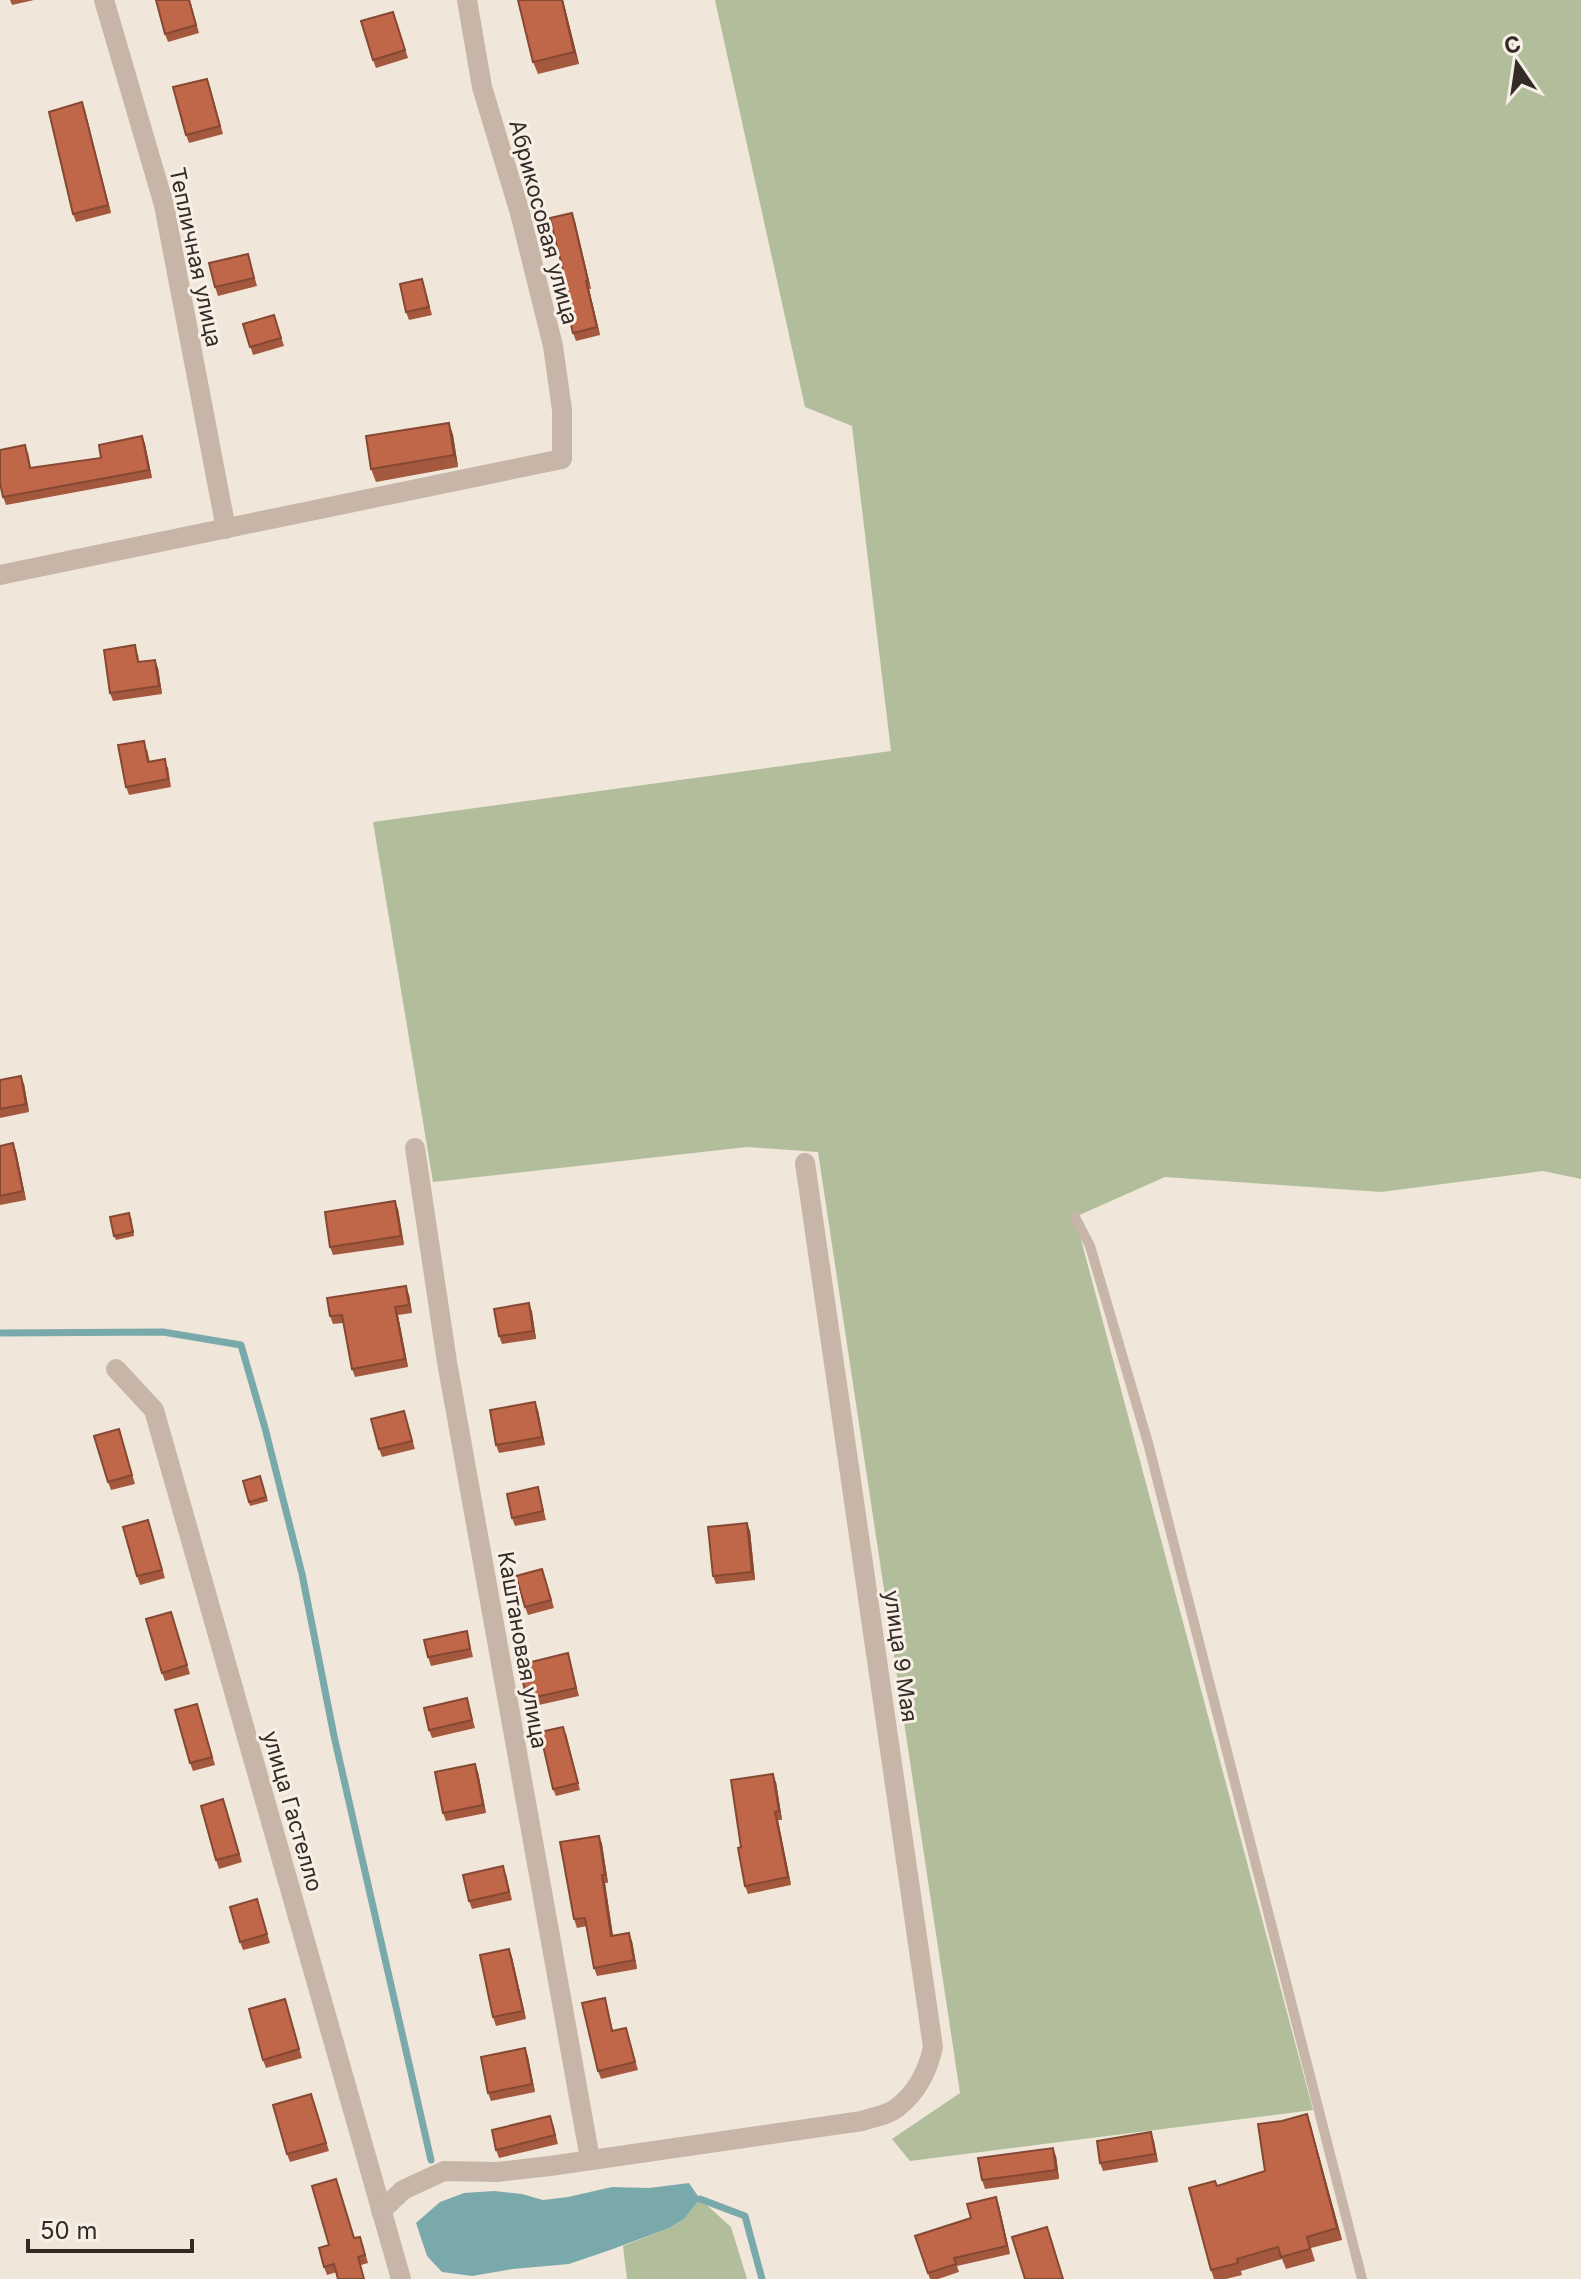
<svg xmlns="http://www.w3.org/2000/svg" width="1581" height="2279" viewBox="0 0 1581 2279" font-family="Inter,sans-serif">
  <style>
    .green { fill: #b2be9b }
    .water { fill: #7aa9ab }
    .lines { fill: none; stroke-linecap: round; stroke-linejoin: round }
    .stream { stroke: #7aa9ab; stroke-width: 7 }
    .service { stroke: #c7b6a7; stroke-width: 10 }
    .minor { stroke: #c7b6a7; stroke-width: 20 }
    .wall { fill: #a4593e }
    .shaded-wall { fill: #864832 }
    .building { fill: #bf6748; stroke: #864832; stroke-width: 2 }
    .labels { text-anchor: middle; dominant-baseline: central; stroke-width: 6; stroke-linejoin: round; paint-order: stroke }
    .street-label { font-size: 22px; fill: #342b27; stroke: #f8f0e6 }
  </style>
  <rect width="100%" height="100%" fill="#f0e6da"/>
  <g class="green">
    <path d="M715,0H1581V1179L1543,1171L1381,1192L1165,1177L1075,1217L1313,2110L910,2161L892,2139L960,2093L818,1152L747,1147L433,1182L373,822L891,751L852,426L805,407Z"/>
    <path d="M700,2199L731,2227L747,2279H627L623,2246L669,2228L684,2219Z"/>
  </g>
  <path class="water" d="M689,2183L700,2199L684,2219L669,2228L613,2249L569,2264L513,2269L472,2276L442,2272L427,2256L416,2223L440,2202L464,2193L494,2191L522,2194L543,2200L568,2197L612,2187L649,2188Z"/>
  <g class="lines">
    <g class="stream">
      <path d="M0,1333L163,1332L241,1345L265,1428L302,1574L334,1736L431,2160"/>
      <path d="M700,2199L745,2216L762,2279"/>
    </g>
    <path class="service" d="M1075,1217L1090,1246L1148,1443L1362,2279"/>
    <g class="minor">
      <path d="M104,0L164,205L226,529"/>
      <path d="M0,575L562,459V410L553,346L520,213L482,87L467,0"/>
      <path d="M415,1148L447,1362L590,2159"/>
      <path d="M116,1369L154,1410L401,2279"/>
      <path d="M381,2211L403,2190L444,2171L497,2172L550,2166L862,2121C873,2117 889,2115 898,2107C917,2092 928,2070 933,2047L805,1163"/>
    </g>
  </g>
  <g class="wall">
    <path d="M10,0H34L12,5Z"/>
    <path d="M190,0L199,33L168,42L165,34Z"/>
    <path d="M563,0L579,64L538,74L533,62Z"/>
    <path d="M396,20L408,58L376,68L373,60Z"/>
    <path d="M210,87L223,134L189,143L186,135Z"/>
    <path d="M82,102L111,213L76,222L73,214Z"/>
    <path d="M572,213L591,289H589L600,335L576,341L573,333L563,270Z"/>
    <path d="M248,254L257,286L218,296L215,287Z"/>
    <path d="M422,279L432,315L409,320L406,312Z"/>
    <path d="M274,315L284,346L253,355L243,324Z"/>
    <path d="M449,423L453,435L458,467L376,482L371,469Z"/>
    <path d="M142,436L145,444L152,478L6,505L3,497L28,452L31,468L101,458Z"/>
    <path d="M138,654L139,662L158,668L162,694L113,701L110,693Z"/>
    <path d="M147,749L150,762L168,767L171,787L129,795L126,787Z"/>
    <path d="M0,1080L24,1084L29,1112L0,1118Z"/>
    <path d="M0,1146L16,1151L26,1200L0,1205Z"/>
    <path d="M398,1209L404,1245L333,1255L330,1247Z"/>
    <path d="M131,1217L134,1236L116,1240L114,1236Z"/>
    <path d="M409,1295L412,1313L398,1315L408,1367L355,1377L352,1369L343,1323L333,1324L330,1316Z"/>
    <path d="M529,1303L532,1312L536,1339L502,1344L499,1336Z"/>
    <path d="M538,1410L545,1445L499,1453L496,1445Z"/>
    <path d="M404,1411L415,1449L382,1457L379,1449Z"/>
    <path d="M119,1429L135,1484L111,1490L108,1482Z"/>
    <path d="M260,1476L268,1501L250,1506L243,1481Z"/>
    <path d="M538,1487L546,1520L515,1526L512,1518Z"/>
    <path d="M150,1528L165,1578L140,1585L137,1576Z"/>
    <path d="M750,1531L755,1580L716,1584L713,1576Z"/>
    <path d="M545,1577L554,1608L528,1615L525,1607Z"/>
    <path d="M171,1612L190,1674L165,1681L162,1673Z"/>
    <path d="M467,1631L473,1657L431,1666L428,1657Z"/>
    <path d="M568,1653L579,1696L530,1707L527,1699Z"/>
    <path d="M467,1698L475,1728L432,1738L429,1730Z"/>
    <path d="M197,1704L215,1765L193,1771L190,1763Z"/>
    <path d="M566,1733L580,1790L556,1796L553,1789Z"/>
    <path d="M478,1772L486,1813L446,1821L443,1813Z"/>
    <path d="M776,1782L782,1820H778L791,1885L748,1894L745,1886L741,1847Z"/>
    <path d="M226,1808L242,1862L219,1869L216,1860Z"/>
    <path d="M599,1836L602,1844L608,1883H605L613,1935L632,1941L637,1969L597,1976L594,1968L587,1926L577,1928L574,1919Z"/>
    <path d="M506,1874L512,1900L472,1909L469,1901Z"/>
    <path d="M257,1899L270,1943L243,1950L240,1942Z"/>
    <path d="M509,1949L512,1957L526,2019L496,2026L493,2017Z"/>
    <path d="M605,1998L613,2031L626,2028L638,2070L601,2079L598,2071Z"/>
    <path d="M285,1999L302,2058L266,2068L263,2060Z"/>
    <path d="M525,2048L528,2057L535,2092L491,2101L488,2093Z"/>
    <path d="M314,2102L329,2151L290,2162L287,2154Z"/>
    <path d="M1307,2114L1342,2240L1311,2248L1315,2261L1286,2269L1282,2259L1241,2271L1242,2275L1226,2279H1214L1211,2270L1265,2171L1282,2121Z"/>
    <path d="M553,2124L558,2144L499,2158L496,2150Z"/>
    <path d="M1154,2141L1158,2162L1103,2171L1100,2163Z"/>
    <path d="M1056,2156L1059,2179L985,2189L982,2180Z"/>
    <path d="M999,2206L1010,2254L957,2266L959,2272L938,2279H930L915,2236L971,2218Z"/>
    <path d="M354,2238L363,2245L368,2263L327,2275L324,2267Z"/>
  </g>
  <g class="shaded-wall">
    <path d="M562,0H563L579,64L574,52Z"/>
    <path d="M82,102L85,110L111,213L108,205Z"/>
    <path d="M572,213L575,221L591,289L588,281Z"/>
    <path d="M586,281L589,289L600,335L597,327Z"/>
    <path d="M449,423L453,435L458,467L454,455Z"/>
    <path d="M142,436L145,444L152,478L149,470Z"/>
    <path d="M155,660L158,668L162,694L159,686Z"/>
    <path d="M21,1076L24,1084L29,1112L26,1104Z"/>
    <path d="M13,1143L16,1151L26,1200L23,1191Z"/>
    <path d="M395,1201L398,1209L404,1245L401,1236Z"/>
    <path d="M406,1286L409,1295L412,1313L409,1305Z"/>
    <path d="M529,1303L532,1312L536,1339L533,1331Z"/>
    <path d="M395,1307L398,1315L408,1367L405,1359Z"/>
    <path d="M535,1402L538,1410L545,1445L542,1437Z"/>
    <path d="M747,1523L750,1531L755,1580L752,1572Z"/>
    <path d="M475,1764L478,1772L486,1813L483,1805Z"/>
    <path d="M773,1774L776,1782L782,1820L779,1811Z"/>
    <path d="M775,1812L778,1820L791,1885L788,1877Z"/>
    <path d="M599,1836L602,1844L608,1883L605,1875Z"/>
    <path d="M602,1875L605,1883L614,1944L611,1936Z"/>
    <path d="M629,1933L632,1941L637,1969L634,1960Z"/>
    <path d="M509,1949L512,1957L526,2019L523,2011Z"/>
    <path d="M525,2048L528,2057L535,2092L532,2084Z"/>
    <path d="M1307,2114L1311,2126L1342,2240L1337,2228Z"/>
    <path d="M1151,2132L1154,2141L1158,2162L1155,2154Z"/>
    <path d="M1053,2148L1056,2156L1059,2179L1056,2170Z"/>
    <path d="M996,2197L999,2206L1010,2254L1007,2246Z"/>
  </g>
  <g class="building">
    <path d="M156,0H189L196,25L165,34Z"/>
    <path d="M518,0H562L574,52L533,62Z"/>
    <path d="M393,12L405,50L373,60L361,21Z"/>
    <path d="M207,79L220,126L186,135L173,87Z"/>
    <path d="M82,102L108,205L73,214L49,112Z"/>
    <path d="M572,213L588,281H586L597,327L573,333L558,271L563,270L550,218Z"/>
    <path d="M248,254L254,278L215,287L209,263Z"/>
    <path d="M422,279L429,307L406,312L400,284Z"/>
    <path d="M274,315L281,338L250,347L243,324Z"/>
    <path d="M449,423L454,455L371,469L366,436Z"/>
    <path d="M142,436L149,470L3,497L0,483V450L25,445L30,468L101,458L99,445Z"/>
    <path d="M135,645L138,662L155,660L159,686L110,693L104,650Z"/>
    <path d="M144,741L148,762L165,759L168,779L126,787L118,745Z"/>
    <path d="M21,1076L26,1104L0,1109V1080Z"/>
    <path d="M13,1143L23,1191L0,1196V1146Z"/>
    <path d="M395,1201L401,1236L330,1247L325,1212Z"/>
    <path d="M129,1213L133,1232L114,1236L110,1217Z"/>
    <path d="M406,1286L409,1305L395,1307L405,1359L352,1369L342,1315L330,1316L327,1298Z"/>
    <path d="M529,1303L533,1331L499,1336L494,1309Z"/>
    <path d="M535,1402L542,1437L496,1445L490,1410Z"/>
    <path d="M404,1411L412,1441L379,1449L371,1419Z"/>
    <path d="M119,1429L132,1475L108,1482L94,1436Z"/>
    <path d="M260,1476L266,1497L249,1502L243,1481Z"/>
    <path d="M538,1487L543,1511L512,1518L507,1494Z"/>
    <path d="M148,1520L162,1570L137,1576L123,1527Z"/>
    <path d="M747,1523L752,1572L713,1576L708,1527Z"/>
    <path d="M542,1569L551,1600L525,1607L516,1576Z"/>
    <path d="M171,1612L187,1665L162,1673L146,1619Z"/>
    <path d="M467,1631L470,1649L428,1657L424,1640Z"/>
    <path d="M568,1653L576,1688L527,1699L519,1665Z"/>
    <path d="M467,1698L472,1720L429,1730L424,1708Z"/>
    <path d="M197,1704L212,1757L190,1763L175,1710Z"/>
    <path d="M563,1727L578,1783L553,1789L540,1732Z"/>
    <path d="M475,1764L483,1805L443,1813L435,1772Z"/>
    <path d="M773,1774L779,1811L775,1812L788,1877L745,1886L738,1848L741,1847L731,1780Z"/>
    <path d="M223,1799L239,1854L216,1860L201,1806Z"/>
    <path d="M599,1836L605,1875H602L611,1936L629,1933L634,1960L594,1968L585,1918L574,1919L560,1842Z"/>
    <path d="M503,1866L509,1892L469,1901L463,1875Z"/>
    <path d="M257,1899L267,1934L240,1942L230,1907Z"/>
    <path d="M509,1949L523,2011L493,2017L480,1955Z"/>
    <path d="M605,1998L612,2031L626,2028L635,2062L598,2071L582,2003Z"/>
    <path d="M285,1999L299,2049L263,2060L249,2009Z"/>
    <path d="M525,2048L532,2084L488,2093L481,2057Z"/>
    <path d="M311,2094L326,2143L287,2154L273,2105Z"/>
    <path d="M1307,2114L1337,2228L1307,2237L1310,2249L1281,2257L1278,2247L1237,2259L1238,2263L1211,2270L1189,2188L1215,2181L1217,2186L1265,2171L1258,2124L1282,2121Z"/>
    <path d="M550,2116L555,2135L496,2150L492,2130Z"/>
    <path d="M1151,2132L1155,2154L1100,2163L1097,2141Z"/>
    <path d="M1053,2148L1056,2170L982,2180L978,2158Z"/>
    <path d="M336,2179L354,2238L360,2237L365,2255L358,2257L364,2279H338L334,2264L324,2267L319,2248L329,2245L312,2186Z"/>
    <path d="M996,2197L1007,2246L954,2258L956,2264L928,2273L915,2236L971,2218L967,2204Z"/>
    <path d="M1047,2227L1063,2279H1025L1012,2237Z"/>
  </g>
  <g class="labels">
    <g class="street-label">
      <text transform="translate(544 222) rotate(75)">Абрикосовая улица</text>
      <text transform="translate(196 257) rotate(78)">Тепличная улица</text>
      <text transform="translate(523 1650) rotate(80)">Каштановая улица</text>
      <text transform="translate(901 1656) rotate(82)">улица 9 Мая</text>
      <text transform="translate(293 1811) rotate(74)">улица Гастелло</text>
    </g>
  </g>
  <g transform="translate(1517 64) rotate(347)" stroke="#f8f0e6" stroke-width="6" paint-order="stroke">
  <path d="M0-6L14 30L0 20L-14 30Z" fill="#342b27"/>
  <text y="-12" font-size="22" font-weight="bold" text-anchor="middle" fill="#342b27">С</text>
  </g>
  <path d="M28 2239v12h164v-12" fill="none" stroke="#342b27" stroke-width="4"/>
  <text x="40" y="2239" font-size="24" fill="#342b27" stroke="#f8f0e6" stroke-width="6" paint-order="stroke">50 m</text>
</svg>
